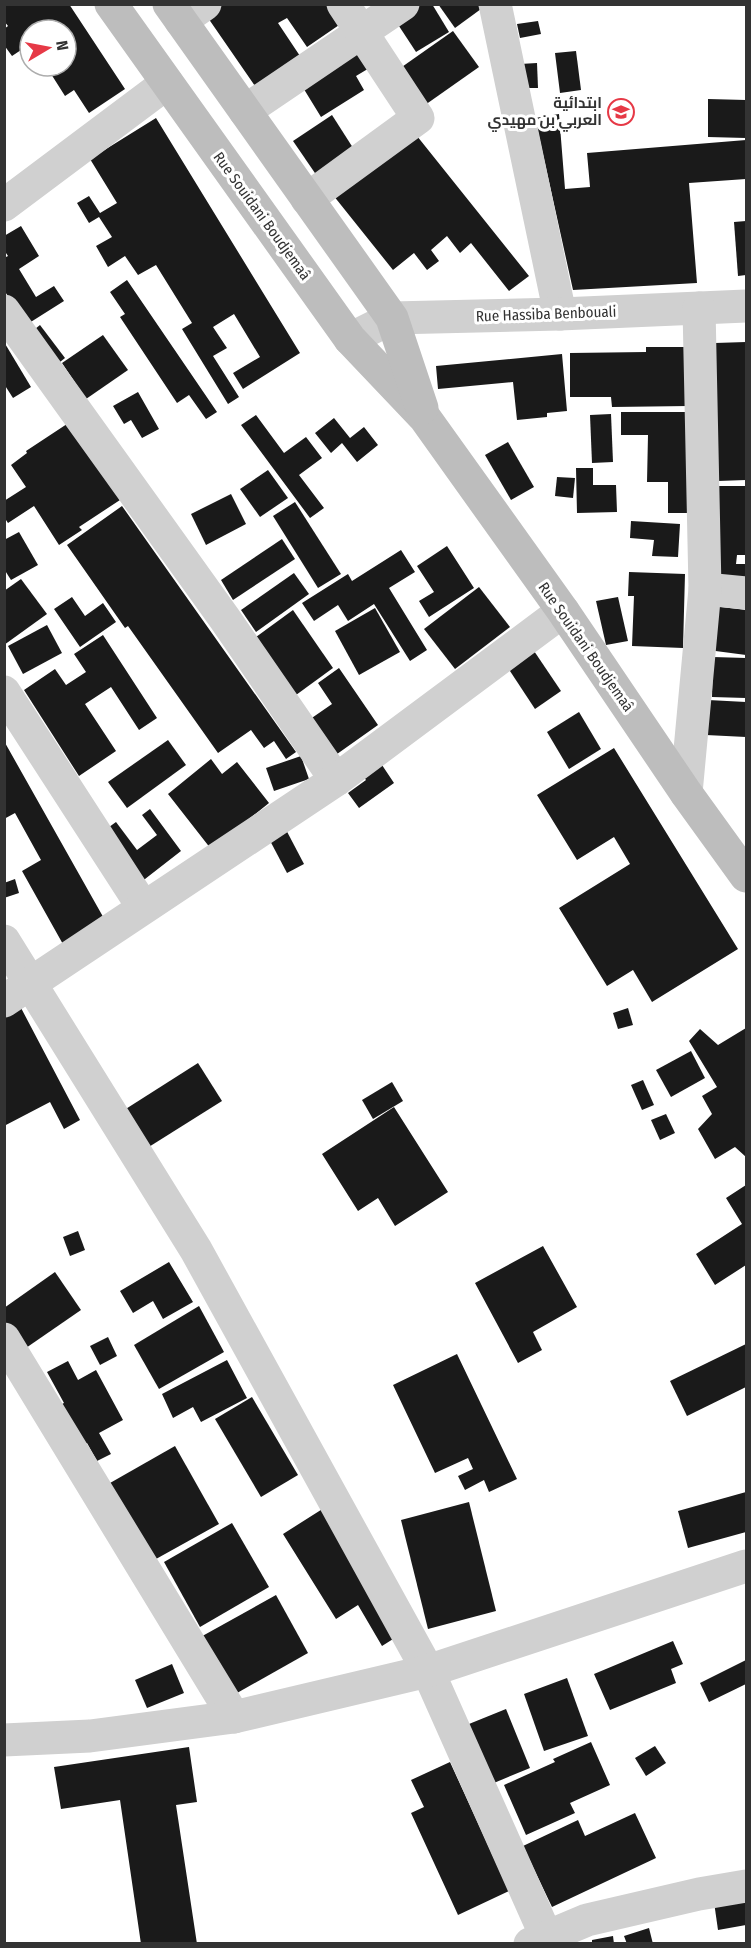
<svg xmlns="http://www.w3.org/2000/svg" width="751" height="1948" viewBox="0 0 751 1948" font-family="'Fira Sans Condensed',Cairo,sans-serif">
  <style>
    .building { fill: #1a1a1a }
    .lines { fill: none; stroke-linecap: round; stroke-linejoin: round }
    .minor { stroke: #d0d0d0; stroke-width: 33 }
    .secondary { stroke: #bdbdbd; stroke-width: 33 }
    .labels { text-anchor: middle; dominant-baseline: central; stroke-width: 6; stroke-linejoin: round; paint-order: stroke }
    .poi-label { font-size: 15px; font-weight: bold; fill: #333; stroke: #fff; text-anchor: end }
    .street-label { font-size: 15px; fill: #333; stroke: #fff }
  </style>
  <rect width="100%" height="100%" fill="#fff"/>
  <g class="building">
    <path d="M4,4H69L125,89L89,113L74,90L65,96L46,66H66V46L67,45L66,30H55L49,25L45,30H30V44L12,56L4,45V29L8,26L4,21Z"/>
    <path d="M222,4H329L342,23L307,47L287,18L278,23L300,56L255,86L206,15Z"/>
    <path d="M420,4H432L449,32L416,52L395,20Z"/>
    <path d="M438,4H477L481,9L455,28Z"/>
    <path d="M538,21L541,34L520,38L517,24Z"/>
    <path d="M453,31L479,67L425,105L399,69Z"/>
    <path d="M360,49L371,67L356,76L364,90L321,117L302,86Z"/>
    <path d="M576,51L581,90L560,93L555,53Z"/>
    <path d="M537,63L538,88H520V64Z"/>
    <path d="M708,99L746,100V138L708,137Z"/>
    <path d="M559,114L565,189L590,187L587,153L746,140V179L689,183L697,283L573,290L535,118Z"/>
    <path d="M332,115L355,151L317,176L293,141Z"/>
    <path d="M156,118L300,353L243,389L233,373L260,357L234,314L213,327L227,348L213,356L239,397L228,404L182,329L192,323L156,265L138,275L125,256L108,267L96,246L112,237L99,217L89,223L77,203L89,196L100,213L117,203L90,159Z"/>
    <path d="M413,131L529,276L509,291L471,243L460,253L447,236L431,250L439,261L427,270L414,253L393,270L333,195Z"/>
    <path d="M746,221V275L738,276L734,222Z"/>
    <path d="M21,226L39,256L19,269L36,297L54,286L64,301L26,325L4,290V258L8,256L4,250V236Z"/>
    <path d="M127,280L217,412L206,419L189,395L177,403L120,317L125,314L110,292Z"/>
    <path d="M40,325L65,358L55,366L30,333Z"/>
    <path d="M103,335L128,370L86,399L62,363Z"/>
    <path d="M4,342L31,387L13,398L4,384Z"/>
    <path d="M746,342V480L718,481L715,343Z"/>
    <path d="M646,347H689V406L612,407L611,397H570V353L646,352Z"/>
    <path d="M562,354L567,411L547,413V417L517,420L513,382L438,389L436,366Z"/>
    <path d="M138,392L159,429L142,438L131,420L124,424L113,406Z"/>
    <path d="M621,412H689V513H668V482H647L648,435H621Z"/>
    <path d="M611,414L613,462L592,463L590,415Z"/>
    <path d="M256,415L284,453L306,437L322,458L299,475L324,508L310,518L241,425Z"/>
    <path d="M334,418L350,438L364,427L378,445L357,462L342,443L331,453L315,433Z"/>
    <path d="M70,422L120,500L79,527L82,530L59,545L34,506L8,523L4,517V501L26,487L11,465L27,453L26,451Z"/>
    <path d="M508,442L534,487L511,500L485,455Z"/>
    <path d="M576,468H593V485H616L617,512L577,513Z"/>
    <path d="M268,470L288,498L260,517L240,489Z"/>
    <path d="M557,477L575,478L573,498L555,496Z"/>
    <path d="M716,486H746V555H737L736,564H746V578L715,577Z"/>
    <path d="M231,494L246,524L206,545L191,514Z"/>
    <path d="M295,502L341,574L318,588L273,516Z"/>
    <path d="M122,506L296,752L286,759L274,741L264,748L251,730L218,753L128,626L125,628L67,545Z"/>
    <path d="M631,521L680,524L678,557L652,556L654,540L630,538Z"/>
    <path d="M19,532L38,565L11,580L4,569V540Z"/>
    <path d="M282,539L295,559L233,600L221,580Z"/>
    <path d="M447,546L474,588L429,617L419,601L434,592L417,566Z"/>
    <path d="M401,550L415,572L389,588L427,650L410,661L374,604L348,621L338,605L314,621L302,603L348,574L352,581Z"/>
    <path d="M629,572L685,574L683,648L632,646L634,596H628Z"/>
    <path d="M294,573L309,594L256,632L241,610Z"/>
    <path d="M21,579L47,614L4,645V591Z"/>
    <path d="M479,587L510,627L455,669L424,629Z"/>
    <path d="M72,597L85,616L103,603L116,622L80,647L54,609Z"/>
    <path d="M618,597L628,641L606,645L596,601Z"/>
    <path d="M713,606L746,610V655L708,650Z"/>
    <path d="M375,608L400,652L359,675L335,631Z"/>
    <path d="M293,610L333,668L296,695L256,637Z"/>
    <path d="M47,625L62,653L23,674L8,646Z"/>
    <path d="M103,635L157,718L139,730L111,687L85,704L116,751L79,776L24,690L55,669L66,685L86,672L74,654Z"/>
    <path d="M530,645L561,691L535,709L504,662Z"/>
    <path d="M713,657L746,658V698L712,697Z"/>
    <path d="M339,668L378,725L330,759L306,722L332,704L318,683Z"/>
    <path d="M708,700L746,702V737L706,735Z"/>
    <path d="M579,712L601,749L569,769L547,732Z"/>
    <path d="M168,740L186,765L127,808L108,782Z"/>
    <path d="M4,741L106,922L64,946L22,871L41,860L15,813L4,819Z"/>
    <path d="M614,748L738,949L652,1002L633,970L607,986L559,908L630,864L614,837L577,860L537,795Z"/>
    <path d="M301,756L309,779L274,791L266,768Z"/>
    <path d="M376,756L394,783L359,808L348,793L366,780L358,769Z"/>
    <path d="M211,759L222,774L237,762L269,803L211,849L168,794Z"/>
    <path d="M150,809L181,851L136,886L98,835L116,822L137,850L157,835L142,815Z"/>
    <path d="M283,824L304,864L287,873L266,833Z"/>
    <path d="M15,879L19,893L4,898V883Z"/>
    <path d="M20,1006L80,1120L64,1129L50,1102L4,1126V1014Z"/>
    <path d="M628,1008L633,1025L618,1029L613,1013Z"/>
    <path d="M746,1028V1157L735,1147L715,1159L698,1129L712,1114L702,1096L717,1087L689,1041L700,1029L718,1045Z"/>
    <path d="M691,1051L705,1078L671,1097L656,1070Z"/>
    <path d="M198,1063L222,1101L144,1150L121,1112Z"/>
    <path d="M643,1080L654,1105L642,1110L631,1085Z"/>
    <path d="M392,1082L403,1101L373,1119L362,1100Z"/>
    <path d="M394,1107L448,1192L395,1226L378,1198L358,1211L322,1154Z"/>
    <path d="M666,1114L675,1133L660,1140L651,1120Z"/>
    <path d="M746,1185V1265L715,1285L696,1254L742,1224L726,1198Z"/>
    <path d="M78,1231L85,1250L70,1256L63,1237Z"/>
    <path d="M543,1246L577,1307L533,1332L542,1350L518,1363L475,1283Z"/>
    <path d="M169,1262L193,1302L163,1319L153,1301L133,1313L120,1291Z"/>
    <path d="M55,1272L81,1310L23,1350L4,1324V1308Z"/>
    <path d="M199,1306L224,1352L159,1389L134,1345Z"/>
    <path d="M108,1337L117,1356L100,1365L90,1346Z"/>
    <path d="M746,1344V1387L687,1416L670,1381Z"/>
    <path d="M457,1354L517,1479L489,1492L484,1480L465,1490L458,1476L473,1469L468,1458L435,1473L393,1385Z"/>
    <path d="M227,1360L247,1398L201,1422L193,1407L173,1418L162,1394Z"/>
    <path d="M68,1361L78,1380L96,1370L123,1420L99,1433L111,1454L97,1461L87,1443L76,1449L54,1408L64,1403L47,1372Z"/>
    <path d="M252,1397L298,1475L261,1497L215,1419Z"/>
    <path d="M175,1446L219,1524L147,1564L103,1487Z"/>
    <path d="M746,1492V1532L688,1548L678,1511Z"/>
    <path d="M469,1502L496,1611L428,1629L401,1520Z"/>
    <path d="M324,1508L401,1634L382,1646L358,1605L336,1619L283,1534Z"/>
    <path d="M232,1523L269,1587L200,1627L164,1562Z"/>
    <path d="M276,1595L308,1653L230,1697L197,1639Z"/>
    <path d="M673,1641L683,1664L671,1669L676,1683L610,1710L594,1674Z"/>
    <path d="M746,1660V1684L709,1702L700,1683Z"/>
    <path d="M172,1664L184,1693L147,1708L135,1680Z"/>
    <path d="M567,1678L588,1736L544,1751L524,1694Z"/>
    <path d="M506,1709L530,1768L489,1785L464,1726Z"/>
    <path d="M591,1742L610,1785L570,1803L575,1813L526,1835L504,1785L555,1762L553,1759Z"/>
    <path d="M655,1746L666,1763L646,1776L635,1758Z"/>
    <path d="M189,1747L197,1802L176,1805L197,1944H141L120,1800L61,1809L54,1767Z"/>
    <path d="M450,1762L509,1891L458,1915L411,1813L424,1807L411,1780Z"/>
    <path d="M635,1813L656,1858L552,1907L523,1846L578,1820L585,1836Z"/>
    <path d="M746,1897V1925L718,1930L714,1902Z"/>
    <path d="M649,1928L653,1944H627L624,1936Z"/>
    <path d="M613,1936L614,1944H592V1940Z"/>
  </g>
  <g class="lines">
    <g class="minor">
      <path d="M495,4L560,314"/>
      <path d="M181,21L205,4"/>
      <path d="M245,111L403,4"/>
      <path d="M307,199L418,118L343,4"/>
      <path d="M4,205L167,83"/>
      <path d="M4,311L225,619L336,780"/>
      <path d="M350,339L392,318L560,314L746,306"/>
      <path d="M705,589L746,593"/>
      <path d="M4,692L143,907"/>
      <path d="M686,793L705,589L699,308"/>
      <path d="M4,941L196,1250L428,1671L546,1936"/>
      <path d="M4,1001L336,780L563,611"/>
      <path d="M4,1339L234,1717"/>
      <path d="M4,1740L90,1736L234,1717L428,1671L746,1566"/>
      <path d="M530,1944L587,1920L699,1894L746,1886"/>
    </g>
    <g class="secondary">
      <path d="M111,4L350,339L425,418L563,611L686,793L746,876"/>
      <path d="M169,4L392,318L422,408"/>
    </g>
  </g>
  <defs>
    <symbol id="school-ring" viewBox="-11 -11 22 22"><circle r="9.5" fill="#fff" stroke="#e63946" stroke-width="1.5"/><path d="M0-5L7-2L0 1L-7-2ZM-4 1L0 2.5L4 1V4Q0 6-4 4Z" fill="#e63946"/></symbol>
  </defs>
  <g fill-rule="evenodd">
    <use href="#school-ring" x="606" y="97" width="30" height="30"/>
  </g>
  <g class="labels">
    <g class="poi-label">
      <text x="602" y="103">ابتدائية<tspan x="602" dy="17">العربي بن مهيدي</tspan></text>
    </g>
    <g class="street-label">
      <text transform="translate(262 216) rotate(54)">Rue Souidani Boudjemaâ</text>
      <text transform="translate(546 314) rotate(-2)">Rue Hassiba Benbouali</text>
      <text transform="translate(586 647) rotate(55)">Rue Souidani Boudjemaâ</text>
    </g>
  </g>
  <rect width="751" height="1948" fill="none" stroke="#333333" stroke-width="12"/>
  <g transform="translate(48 48) rotate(80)"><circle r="28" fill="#ffffff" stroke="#adadad" stroke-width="1.5"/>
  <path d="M0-4.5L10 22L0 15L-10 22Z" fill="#e63946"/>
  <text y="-9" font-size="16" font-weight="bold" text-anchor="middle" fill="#333333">N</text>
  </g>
</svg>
